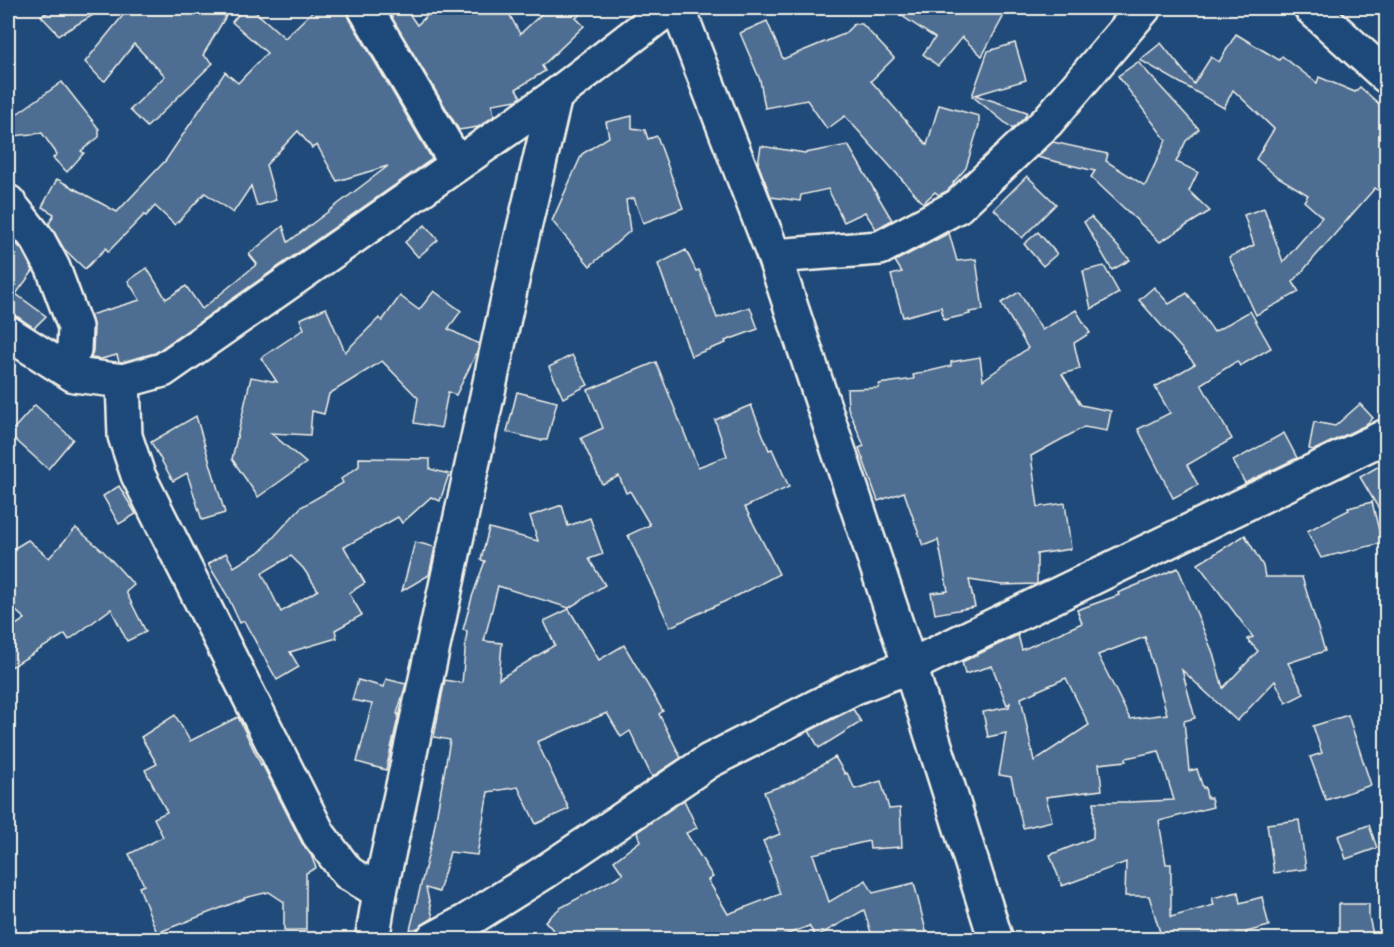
<svg xmlns="http://www.w3.org/2000/svg" width="1394" height="947" viewBox="0 0 1394 947" font-family="Mali,sans-serif">
  <style>
    .building { fill: #4d6e92; stroke: #f4f1e8; stroke-width: 1.5; fill-rule: evenodd }
    .lines { fill: none; stroke-linecap: round; stroke-linejoin: round }
    .minor-casing { stroke: #f4f1e8; stroke-width: 38 }
    .major-casing { stroke: #f4f1e8; stroke-width: 38 }
    .minor { stroke: #1f4a7a; stroke-width: 33 }
    .major { stroke: #1f4a7a; stroke-width: 33 }
  </style>
  <rect width="100%" height="100%" fill="#1f4a7a"/>
  <filter id="ink" filterUnits="userSpaceOnUse"><feTurbulence type="fractalNoise" baseFrequency=".0167" numOctaves="2"/><feDisplacementMap in="SourceGraphic" scale="12" xChannelSelector="R" yChannelSelector="G"/><feConvolveMatrix kernelMatrix="1 2 1 2 8 2 1 2 1" color-interpolation-filters="sRGB"/></filter>
  <g filter="url(#ink)">
    <g class="building">
      <path d="M54,8H105L59,35L41,16Z"/>
      <path d="M129,8H211L226,16L203,55L213,63L147,127L130,110L165,76L134,44L105,81L101,79L85,62Z"/>
      <path d="M244,8H251L285,38L316,8H346L349,18L432,159L155,353L122,362H119L117,355L101,359L91,358L93,351L94,328L90,315L140,300L128,281L147,268L166,299L186,286L202,309L257,264L249,254L283,226L288,242L388,166L337,181L317,145L312,148L298,131L266,165L276,200L257,206L251,186L233,213L205,193L175,225L155,206L146,216L144,215L108,252L106,248L85,269L64,249L49,224L54,214L42,207L57,179L117,212L166,160L225,72L238,83L267,53L232,22Z"/>
      <path d="M386,8H405L417,25L435,8H506L520,34L548,8H587L576,18L584,26L542,66L545,71L516,89L521,97L517,100L492,104L494,116L478,127L459,130Z"/>
      <path d="M890,8H1008L982,56L962,37L938,66L923,54L935,38Z"/>
      <path d="M767,21L783,59L844,34L854,24H862L894,58L871,81L927,145L939,105L979,116V125L966,168L953,183L954,184L947,191L939,195L935,192L923,203L845,116L827,129L807,100L765,108L760,80L740,33Z"/>
      <path d="M1236,34L1279,60L1282,56L1317,83L1319,77L1355,92L1360,87L1386,110V196L1375,188L1293,282L1299,292L1256,315L1229,257L1254,245L1244,215L1264,208L1283,262L1322,217L1304,201L1308,195L1275,175L1256,159L1274,129L1233,90L1224,108L1140,60L1161,43L1194,84L1211,57L1219,62Z"/>
      <path d="M1015,43L1026,80L975,95L1027,112L1025,117L1013,129L972,96L988,51Z"/>
      <path d="M1138,62L1199,129L1186,141L1176,162L1198,172L1189,191L1210,211L1160,242L1091,177L1095,171L1037,157L1053,142L1108,154L1106,161L1145,186L1166,140L1118,76Z"/>
      <path d="M62,82L99,129V137L81,151L84,153L67,172L53,158L57,154L42,133L13,136L11,118Z"/>
      <path d="M632,116V128L645,130L648,139L657,136L683,208L643,223L634,198L626,200L630,231L590,266L552,221L582,154L609,137L606,122Z"/>
      <path d="M848,145L892,220L876,229L865,212L844,222L828,189L801,195L800,201L771,197L758,164L761,146L805,153Z"/>
      <path d="M1027,176L1056,204L1022,238L994,209Z"/>
      <path d="M1091,217L1130,260L1112,270L1084,222Z"/>
      <path d="M425,225L438,240L418,257L405,242Z"/>
      <path d="M1038,232L1057,254L1043,266L1024,244Z"/>
      <path d="M949,233L957,261L976,259L983,310L969,312L970,314L944,320L941,307L903,317L891,275L902,272L895,261Z"/>
      <path d="M8,234L22,250L33,271L16,294L46,316L34,328L18,317L8,314Z"/>
      <path d="M686,250L696,271L699,270L717,318L750,307L758,329L725,341L726,343L691,356L658,264Z"/>
      <path d="M1104,266L1119,293L1091,309L1083,271Z"/>
      <path d="M1154,287L1169,304L1187,293L1214,332L1250,311L1271,348L1240,366L1237,361L1201,384L1232,439L1187,465L1198,485L1173,498L1138,429L1170,413L1155,387L1195,364L1139,300Z"/>
      <path d="M434,291L461,311L448,329L479,344L478,350L456,395L448,392L441,428L414,423L418,398L382,361L329,394L324,414L312,411L310,435L271,433L306,463L258,497L232,459L251,377L277,382L261,358L304,329L300,319L326,308L345,352L379,318L382,321L400,296L419,310Z"/>
      <path d="M1019,292L1042,330L1076,310L1090,333L1074,343L1080,369L1062,374L1081,405L1111,411L1107,431L1084,427L1031,456L1038,507L1065,503L1071,549L1037,554V584L1002,585L969,580L975,607L935,614L931,593L948,591L938,540L923,546L904,492L878,501L859,448L864,446L848,408L847,389L879,388V384L914,379L913,375L951,366V362L980,357L983,380L1028,348L1001,303Z"/>
      <path d="M572,355L588,385L563,398L549,367Z"/>
      <path d="M656,362L698,467L727,456L715,420L751,405L769,450L772,449L789,487L745,507L779,574L745,592L670,627L628,535L650,525L630,491L626,493L619,476L602,484L581,438L603,428L588,390Z"/>
      <path d="M517,392L557,402L547,440H539L507,432Z"/>
      <path d="M1360,404L1373,418L1364,426L1314,450L1309,449L1314,422L1335,426Z"/>
      <path d="M35,405L73,439L48,469L9,434Z"/>
      <path d="M196,416L225,513L202,520L187,473L173,481L151,442Z"/>
      <path d="M1284,433L1297,458L1245,483L1233,461Z"/>
      <path d="M359,458L430,459V469L449,474L440,501L431,497L402,523L398,517L344,547L365,583L349,593L362,615L335,630L337,638L290,652L299,667L277,680L244,621L240,623L227,595L208,564L226,553L234,567L262,550L301,507L343,483L341,479L359,466ZM291,556L303,568L318,590L281,612L262,573Z"/>
      <path d="M1386,462V521L1360,477Z"/>
      <path d="M119,486L136,514L119,524L103,496Z"/>
      <path d="M1372,502L1382,543L1321,558L1307,531L1349,510L1348,508Z"/>
      <path d="M562,505L568,526L590,518L603,554L589,559L605,585L569,608L498,586L484,641L502,643L499,679L555,645L544,621L569,609L599,660L624,645L663,711L659,714L681,758L652,777L630,731L621,737L607,713L537,742L569,809L536,824L518,787L488,792L477,855L450,852L439,892L426,888L433,918L423,924L418,928L410,930L433,835L450,740L434,737L442,695L445,680L462,683L467,631L463,630L472,597L485,561L481,560L489,528L538,541L530,516Z"/>
      <path d="M76,528L104,552L134,585L126,592L146,632L127,641L111,609L69,640L65,634L8,669V630L25,619L8,604V552L28,540L49,558Z"/>
      <path d="M1245,535L1263,566L1265,577H1302L1325,651L1288,663L1304,694L1286,703L1275,681L1237,721L1182,670L1195,718L1184,721L1189,771L1197,769L1203,788L1205,787L1207,798H1211L1213,807L1159,821L1166,864H1171V917L1214,905L1212,898L1238,892L1240,903L1262,897L1269,926L1246,932L1248,939H1162L1149,896H1125L1126,862L1062,886L1050,855L1093,838L1094,802H1130L1174,800L1159,751L1126,758V761L1099,764L1102,790L1046,797L1052,821L1023,828L1011,777L999,775L1006,733L988,737L983,712L1009,707L1010,703L1007,705L992,666L965,674L962,662L1018,635L1022,650L1082,623L1077,610L1119,595L1118,593L1178,568L1213,653L1223,688L1258,651L1247,639L1253,637L1198,564ZM1145,637L1167,714L1130,719L1098,655ZM1066,678L1089,725L1034,761L1021,698Z"/>
      <path d="M415,542L435,547L429,575L402,591Z"/>
      <path d="M386,679L406,684L397,714H399L386,770L357,762L372,704L352,700L358,680L384,687Z"/>
      <path d="M853,709L861,722L819,748L809,731Z"/>
      <path d="M175,715L190,741L238,717L261,765L262,764L302,843L311,855L316,868L306,873V930H284V902L269,892L244,898V899L157,933L139,887L144,885L129,854L163,837L154,818L167,812L145,770L157,764L141,737Z"/>
      <path d="M1348,715L1371,785L1326,800L1310,757L1322,753L1313,726Z"/>
      <path d="M835,757L845,774L847,773L855,789L881,781L889,809L900,808L902,847L870,849L869,841L813,854L829,902L866,880L873,893L914,883L928,939H873L864,910L816,937L809,926L775,939H561L545,921L560,908L623,874L614,861L640,841L637,832L684,800L697,828L686,833L713,877L708,880L728,914L780,894L769,861L771,860L763,841L780,834L764,792L793,782Z"/>
      <path d="M1299,820L1306,869L1274,873L1267,824Z"/>
      <path d="M1369,825L1377,848L1346,859L1338,836Z"/>
      <path d="M1339,904H1369V917L1374,939H1343L1341,932H1339Z"/>
    </g>
    <g class="lines">
      <defs>
        <g id="minor">
          <path d="M365,8L457,164"/>
          <path d="M1311,8L1386,76"/>
          <path d="M8,202L38,240L53,268L75,327L74,350L64,368"/>
          <path d="M774,256L880,248L958,206L1047,122L1144,8"/>
          <path d="M8,333L74,375L123,381L163,370L555,96"/>
          <path d="M123,381L125,436L138,475L319,835L348,873L380,892"/>
          <path d="M432,940L465,922L543,873L709,761L855,687L910,666L1386,436"/>
        </g>
        <g id="major">
          <path d="M678,8L774,256L910,666L996,940"/>
          <path d="M372,940L380,892L516,262L555,96L669,8"/>
        </g>
      </defs>
      <use href="#minor" class="minor-casing"/>
      <use href="#major" class="major-casing"/>
      <use href="#minor" class="minor"/>
      <use href="#major" class="major"/>
    </g>
  </g>
  <rect width="1394" height="947" fill="none" stroke="#1f4a7a" stroke-width="30"/>
  <rect x="15" y="15" width="1364" height="917" fill="none" stroke="#f4f1e8" stroke-width="2" filter="url(#ink)"/>
</svg>
